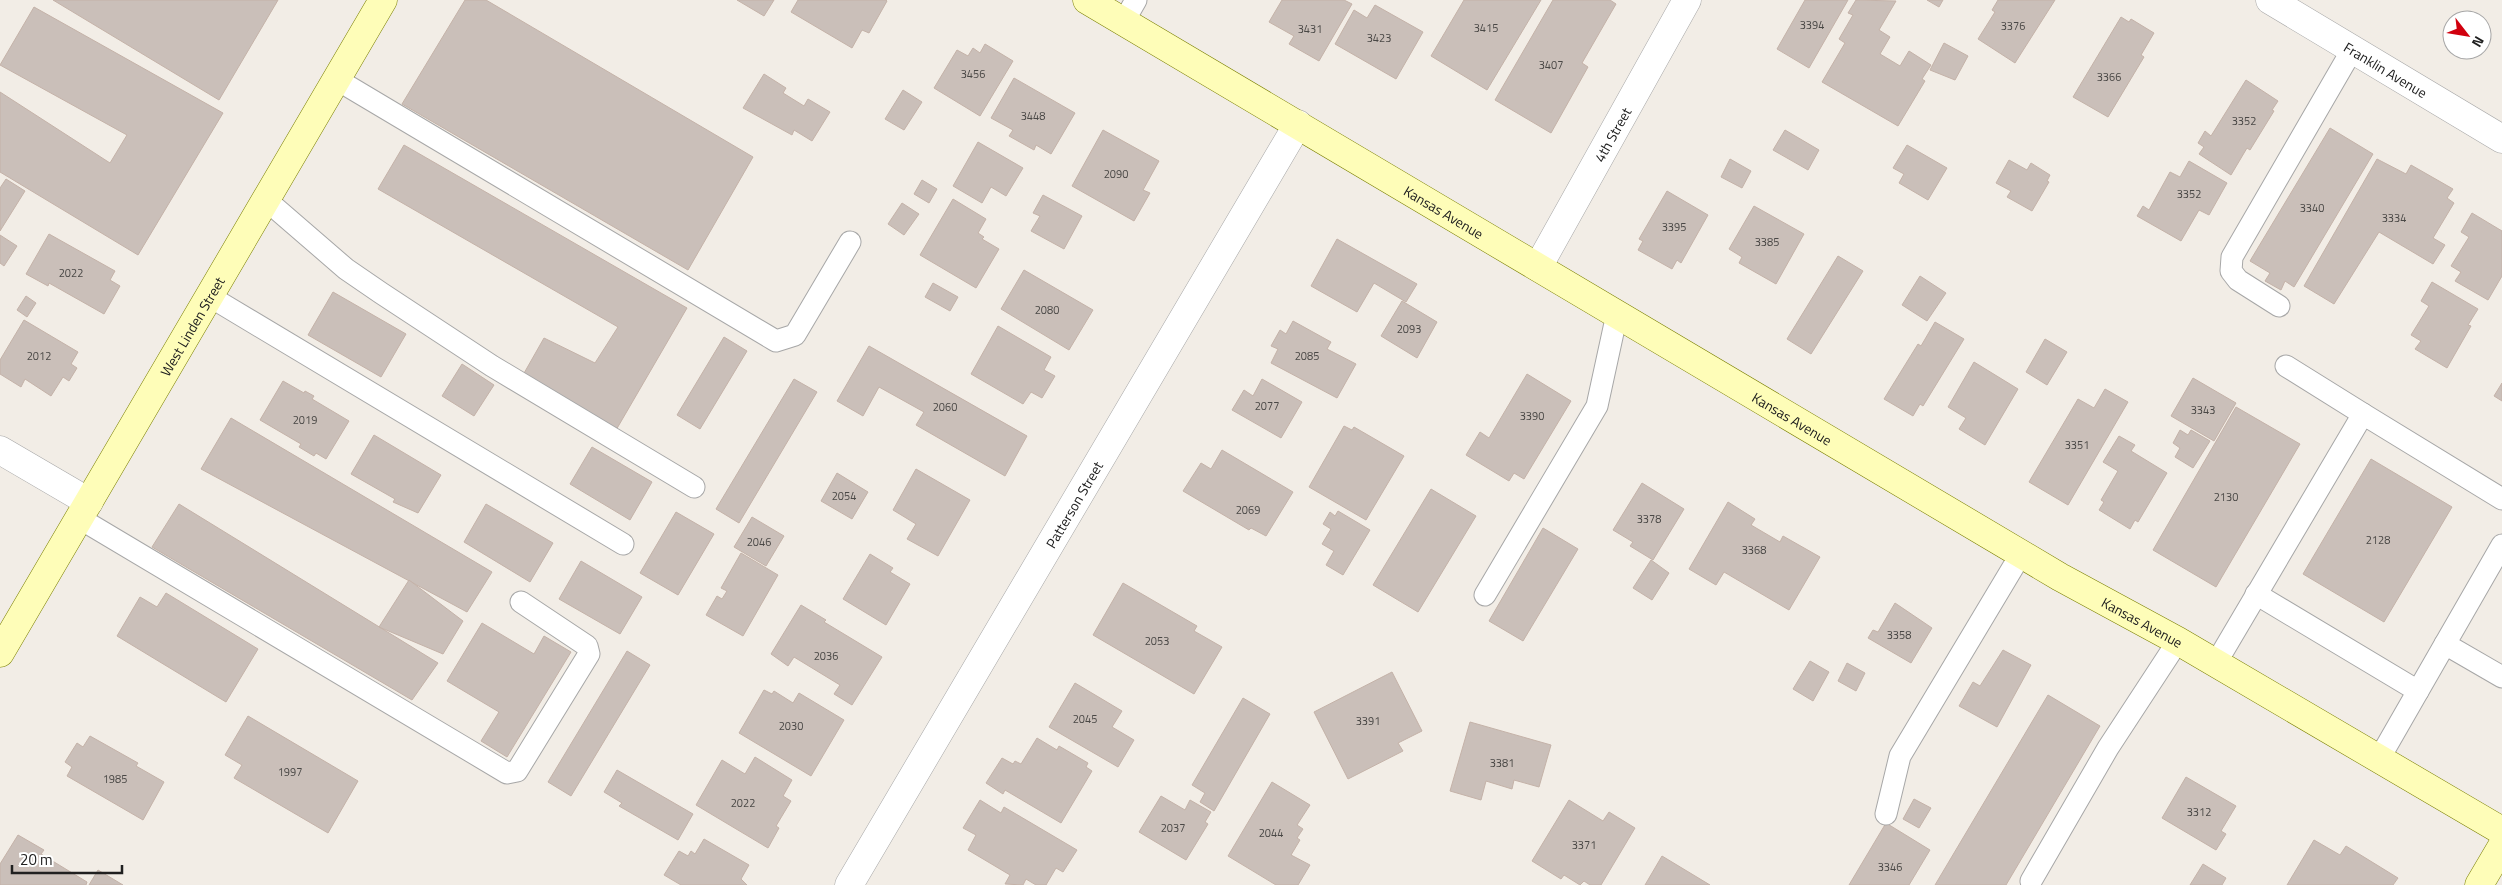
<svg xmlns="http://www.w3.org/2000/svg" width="2502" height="885" viewBox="0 0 2502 885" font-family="'Titillium Web',sans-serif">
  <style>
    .building { fill: #cabfb9; stroke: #c4b2a8 }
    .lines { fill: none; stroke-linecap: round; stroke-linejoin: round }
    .lane-casing { stroke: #a7a7a7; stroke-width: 23 }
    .street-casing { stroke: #a7a7a7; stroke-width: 29 }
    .secondary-casing { stroke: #7a7f00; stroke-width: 29 }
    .lane { stroke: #fff; stroke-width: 21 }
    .street { stroke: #fff; stroke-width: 28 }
    .secondary { stroke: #fefdb8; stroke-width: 28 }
    .labels { text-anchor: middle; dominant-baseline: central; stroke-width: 5; stroke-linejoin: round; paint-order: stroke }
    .number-label { font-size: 11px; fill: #4a4846 }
    .street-label { font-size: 14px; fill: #202020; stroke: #fff }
  </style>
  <rect width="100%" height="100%" fill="#f2ede6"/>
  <g class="building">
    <path d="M53,0H278L219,100Z"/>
    <path d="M465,0H486L753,157L688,270L402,104Z"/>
    <path d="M737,0H774L764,16Z"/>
    <path d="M798,0H886L887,1L869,33L862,30L852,48L791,12Z"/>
    <path d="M1282,0H1344L1352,4L1319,61L1289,44L1294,36L1269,22Z"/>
    <path d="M1464,0H1541L1487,90L1431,56Z"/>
    <path d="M1553,0H1610L1616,4L1582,63L1588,67L1551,133L1495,100Z"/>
    <path d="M1805,0H1848L1809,68L1777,49Z"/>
    <path d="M1856,0L1896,1L1879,30L1890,37L1880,54L1900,66L1909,51L1931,65L1922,79L1925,81L1898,126L1822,82L1845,43L1839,39L1853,15L1848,13Z"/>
    <path d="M1927,0H1943L1939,7Z"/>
    <path d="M1998,0H2055L2015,63L1978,39L1995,12L1992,10Z"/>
    <path d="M1375,5L1423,32L1396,79L1335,44L1354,10L1367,18Z"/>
    <path d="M34,7L223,113L138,255L0,172V92L110,163L127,135L0,65Z"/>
    <path d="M2121,17L2129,22L2131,19L2154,33L2141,55L2144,57L2108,117L2073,97Z"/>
    <path d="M1944,43L1968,56L1955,80L1930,70Z"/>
    <path d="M985,44L1013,61L980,116L934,88L957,50L968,56L973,48L980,53Z"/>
    <path d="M764,74L786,88L783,93L804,106L808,99L830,112L812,141L794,130L792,135L743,108Z"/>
    <path d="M1014,78L1075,113L1051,154L1036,145L1034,150L1009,136L1013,130L991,118Z"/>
    <path d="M2246,80L2278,101L2272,110L2274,111L2250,150L2247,148L2231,175L2199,154L2204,147L2198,143L2205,131L2211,136Z"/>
    <path d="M903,90L922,102L904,130L885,119Z"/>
    <path d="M2330,128L2373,154L2294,287L2285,281L2281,290L2265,281L2270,273L2250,261Z"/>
    <path d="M1103,130L1159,161L1143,190L1150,193L1134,221L1072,186Z"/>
    <path d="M1785,130L1819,150L1808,170L1773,150Z"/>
    <path d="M978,142L1023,168L1006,196L991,187L982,203L953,186Z"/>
    <path d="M404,145L687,308L612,437L519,382L544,338L595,363L618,327L378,189Z"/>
    <path d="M1907,145L1947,168L1928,200L1899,183L1904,174L1893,168Z"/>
    <path d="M1730,159L1751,171L1742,188L1721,177Z"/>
    <path d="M2377,159L2406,174L2411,165L2453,189L2447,198L2454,203L2433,238L2445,245L2433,264L2379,232L2334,304L2304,286Z"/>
    <path d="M2009,160L2027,170L2031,163L2050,175L2047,181L2049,182L2032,211L2007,197L2011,191L1996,183Z"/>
    <path d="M2189,161L2227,183L2209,215L2199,210L2181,241L2137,216L2143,206L2149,210L2170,172L2180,177Z"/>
    <path d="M6,179L25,191L0,231V188Z"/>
    <path d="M922,180L937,189L929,203L914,194Z"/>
    <path d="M1667,191L1708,215L1681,263L1677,260L1672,269L1638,250L1643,241L1639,239Z"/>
    <path d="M1043,195L1082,216L1064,249L1031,231L1040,216L1033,213Z"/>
    <path d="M953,199L986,219L978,233L984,237L982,239L999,249L976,288L920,255Z"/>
    <path d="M902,203L919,214L904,235L888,224Z"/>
    <path d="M1754,206L1804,234L1776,284L1739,263L1742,257L1729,249Z"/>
    <path d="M2472,213L2502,231V276L2488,300L2455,281L2461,272L2451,266L2469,237L2461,232Z"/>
    <path d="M49,234L115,271L110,280L120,286L104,314L49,283L48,286L26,274Z"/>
    <path d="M0,235L17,246L4,266L0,263Z"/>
    <path d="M1337,239L1417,284L1406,302L1374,283L1357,312L1311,286Z"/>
    <path d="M1838,256L1863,271L1811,354L1787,339Z"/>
    <path d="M1024,270L1093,310L1069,350L1001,309Z"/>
    <path d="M1920,276L1946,293L1927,321L1902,305Z"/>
    <path d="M2432,282L2478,309L2468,325L2471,326L2447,368L2415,349L2421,341L2411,335L2429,306L2421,301Z"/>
    <path d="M933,283L958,297L950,311L925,297Z"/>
    <path d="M333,292L406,334L381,377L308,335Z"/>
    <path d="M26,296L36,303L27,317L17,310Z"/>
    <path d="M1402,301L1437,322L1417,358L1381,336Z"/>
    <path d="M24,320L78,352L71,364L77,368L69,381L63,377L51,396L25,379L21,387L0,374V360Z"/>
    <path d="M1293,321L1331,342L1327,349L1356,364L1337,398L1271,363L1278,349L1271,346L1280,330L1286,334Z"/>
    <path d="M1935,322L1964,339L1923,406L1920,404L1913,416L1884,399L1918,344L1921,346Z"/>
    <path d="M998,326L1051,357L1044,370L1055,376L1042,398L1031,392L1023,404L971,374Z"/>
    <path d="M724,337L747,351L700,429L677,415Z"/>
    <path d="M2045,339L2067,352L2047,385L2026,372Z"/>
    <path d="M869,346L1027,436L1005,476L916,425L924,412L879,387L863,416L837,401Z"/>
    <path d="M1974,362L2018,389L1985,445L1959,429L1966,418L1948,407Z"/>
    <path d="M462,364L494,385L474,416L442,396Z"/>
    <path d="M1527,374L1571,401L1524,479L1514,473L1509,481L1466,455L1480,432L1489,438Z"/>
    <path d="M2193,378L2236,403L2214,441L2171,416Z"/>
    <path d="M794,379L817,392L739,523L716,509Z"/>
    <path d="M1262,379L1302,402L1281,438L1232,410L1244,390L1253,396Z"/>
    <path d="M283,381L304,393L305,391L314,396L312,399L349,421L326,459L316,453L314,456L299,447L301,444L260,420Z"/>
    <path d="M2502,383V401L2494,396Z"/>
    <path d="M2105,389L2128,402L2068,505L2029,482L2078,399L2094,408Z"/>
    <path d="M2236,407L2300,444L2216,587L2153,550Z"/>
    <path d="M231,418L492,572L467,612L201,469Z"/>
    <path d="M1344,426L1352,430L1354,427L1404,456L1366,520L1309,487Z"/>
    <path d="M2180,430L2188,435L2191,430L2210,441L2193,468L2175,457L2180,448L2173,443Z"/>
    <path d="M374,435L441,475L418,513L393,502L395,499L351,474Z"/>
    <path d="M2119,436L2135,445L2131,451L2167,473L2138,522L2135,520L2130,529L2099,510L2104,502L2101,500L2118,471L2103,462Z"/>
    <path d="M592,447L652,482L630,520L570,484Z"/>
    <path d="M1222,450L1293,492L1266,536L1251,528L1249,530L1183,491L1201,463L1211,469Z"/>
    <path d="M2371,459L2452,507L2384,622L2303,574Z"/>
    <path d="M916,469L970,500L938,556L907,539L916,524L893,510Z"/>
    <path d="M837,473L868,492L852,519L821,501Z"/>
    <path d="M1642,483L1684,509L1653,560L1630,546L1633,542L1613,530Z"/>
    <path d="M1431,489L1476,516L1418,612L1373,585Z"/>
    <path d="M1728,502L1755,519L1751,525L1780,542L1783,536L1820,557L1789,610L1724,572L1716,585L1689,569Z"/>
    <path d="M179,504L438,663L412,700L152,547Z"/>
    <path d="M486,504L553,543L530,582L464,542Z"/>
    <path d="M1338,511L1370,530L1343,575L1326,565L1334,551L1322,544L1331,529L1323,524L1330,512L1335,516Z"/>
    <path d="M676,512L714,534L678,595L640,573Z"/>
    <path d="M752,517L784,536L766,566L734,547Z"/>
    <path d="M1543,528L1578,549L1523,641L1489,621Z"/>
    <path d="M741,553L778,575L743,636L706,615L717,596L722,599L727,591L721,588Z"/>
    <path d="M870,554L893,568L890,572L910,584L886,625L843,599Z"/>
    <path d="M1651,560L1669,573L1652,600L1633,588Z"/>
    <path d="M581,561L642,597L620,634L559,599Z"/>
    <path d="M409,580L463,621L443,654L379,627Z"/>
    <path d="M1123,583L1197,626L1194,631L1222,647L1194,694L1093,635Z"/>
    <path d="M166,593L258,649L226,702L117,636L140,597L157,607Z"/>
    <path d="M1895,603L1932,628L1911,663L1868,638L1873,630L1878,632Z"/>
    <path d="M801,605L826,620L824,622L882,657L852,705L834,694L840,685L794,657L788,666L771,654Z"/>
    <path d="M482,623L534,654L544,636L571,652L507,757L481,741L499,712L447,681Z"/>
    <path d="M2003,650L2031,665L1997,727L1959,706L1973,682L1980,686Z"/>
    <path d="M627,651L650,665L571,796L548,782Z"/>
    <path d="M1810,661L1829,672L1813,701L1793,689Z"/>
    <path d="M1847,663L1865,673L1856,691L1838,681Z"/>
    <path d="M1392,672L1422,731L1398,743L1403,751L1348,779L1314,712Z"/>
    <path d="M1075,683L1122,711L1112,727L1134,740L1118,767L1049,727Z"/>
    <path d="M764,690L772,694L774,691L793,703L799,693L844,720L811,776L739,733Z"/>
    <path d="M2048,695L2100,726L2006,885H1935Z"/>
    <path d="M1243,698L1270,714L1214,811L1200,802L1205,793L1192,785Z"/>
    <path d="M248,716L358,781L328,833L234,778L242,765L225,755Z"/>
    <path d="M1470,722L1551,745L1539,787L1514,780L1512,789L1486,781L1481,800L1450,791Z"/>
    <path d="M90,736L138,763L136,766L164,782L143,820L67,776L72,767L65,762L77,743L83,747Z"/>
    <path d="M1037,738L1057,750L1059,746L1088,763L1086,767L1092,771L1061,823L1005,790L1003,794L986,783L1002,758L1013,764L1015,761L1021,764Z"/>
    <path d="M755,757L792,780L783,796L791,801L776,826L779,828L768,848L696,805L722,760L745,774Z"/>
    <path d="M617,770L693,814L678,840L619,806L622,803L604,792Z"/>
    <path d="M2186,777L2236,806L2221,831L2226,834L2216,850L2162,818Z"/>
    <path d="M1272,782L1310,805L1297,825L1303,829L1297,838L1300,840L1291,855L1310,865L1298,885H1276L1228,856Z"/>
    <path d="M1161,796L1185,810L1190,800L1211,812L1205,822L1208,824L1186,860L1139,832Z"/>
    <path d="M1914,799L1931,808L1919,828L1903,819Z"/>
    <path d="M980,800L1001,813L1004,807L1077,850L1063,872L1056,868L1046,885H1036L1026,879L1023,885L1005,884L1010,875L968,850L976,835L963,828Z"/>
    <path d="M1569,800L1603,821L1609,812L1635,828L1601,885H1590L1584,881L1580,885L1564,875L1561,879L1532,861Z"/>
    <path d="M1886,823L1930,850L1909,885H1849Z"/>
    <path d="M18,835L44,850L41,854L87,882L86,885H0V864Z"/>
    <path d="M704,839L749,865L741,879L747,885H681L664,875L679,851L688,856L691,851L695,854Z"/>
    <path d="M2314,840L2340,855L2346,846L2398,878L2393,885H2287Z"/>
    <path d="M1662,856L1710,885H1645Z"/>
    <path d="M2203,864L2226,878L2222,885H2190Z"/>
    <path d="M98,870L123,885H89Z"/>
  </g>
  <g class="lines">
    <defs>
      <g id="lane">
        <path d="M1124,21L1136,0"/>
        <path d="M336,79L776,341L795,335L850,242"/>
        <path d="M265,199L346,269L381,293L492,366L694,487"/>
        <path d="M209,296L623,544"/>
        <path d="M2279,306L2238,280L2231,271L2232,257L2352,50"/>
        <path d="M2286,366L2363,414"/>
        <path d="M79,518L507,773L517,771L589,654L587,646L521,602"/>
        <path d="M2502,545L2445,644L2502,677"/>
        <path d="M2256,594L2418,691"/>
        <path d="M1485,595L1597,406L1617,314"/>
        <path d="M2216,663L2363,414L2502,499"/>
        <path d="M2379,759L2445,644"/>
        <path d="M1886,814L1900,756L2021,554"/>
        <path d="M2031,881L2108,748L2178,641"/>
      </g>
      <g id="street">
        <path id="s1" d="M2270,0L2502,139"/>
        <path id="s2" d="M1538,267L1687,0"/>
        <path d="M0,450L89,502"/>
        <path id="s3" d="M849,885L1298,124"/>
      </g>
      <g id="secondary">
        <path id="s4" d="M1087,0L2060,577L2178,641L2502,831"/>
        <path id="s5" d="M0,653L383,0"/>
        <path d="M2479,885L2502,846"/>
      </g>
    </defs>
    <use href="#lane" class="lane-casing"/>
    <use href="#street" class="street-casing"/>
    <use href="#secondary" class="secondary-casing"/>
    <use href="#lane" class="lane"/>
    <use href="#street" class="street"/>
    <use href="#secondary" class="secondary"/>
  </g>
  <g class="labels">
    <g class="number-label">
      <text x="1812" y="25">3394</text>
      <text x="2013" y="26">3376</text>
      <text x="1486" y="28">3415</text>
      <text x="1310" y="29">3431</text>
      <text x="1379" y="38">3423</text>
      <text x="1551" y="65">3407</text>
      <text x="973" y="74">3456</text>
      <text x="2109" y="77">3366</text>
      <text x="1033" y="116">3448</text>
      <text x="2244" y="121">3352</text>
      <text x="1116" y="174">2090</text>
      <text x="2189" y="194">3352</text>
      <text x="2312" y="208">3340</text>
      <text x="2394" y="218">3334</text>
      <text x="1674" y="227">3395</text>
      <text x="1767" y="242">3385</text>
      <text x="71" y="273">2022</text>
      <text x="1047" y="310">2080</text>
      <text x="1409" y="329">2093</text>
      <text x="39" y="356">2012</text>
      <text x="1307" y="356">2085</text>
      <text x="1267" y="406">2077</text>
      <text x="945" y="407">2060</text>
      <text x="2203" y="410">3343</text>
      <text x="1532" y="416">3390</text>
      <text x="305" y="420">2019</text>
      <text x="2077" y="445">3351</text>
      <text x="844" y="496">2054</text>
      <text x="2226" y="497">2130</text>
      <text x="1248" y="510">2069</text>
      <text x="1649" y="519">3378</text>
      <text x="2378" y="540">2128</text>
      <text x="759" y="542">2046</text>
      <text x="1754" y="550">3368</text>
      <text x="1899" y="635">3358</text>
      <text x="1157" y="641">2053</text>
      <text x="826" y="656">2036</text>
      <text x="1085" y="719">2045</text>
      <text x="1368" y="721">3391</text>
      <text x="791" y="726">2030</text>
      <text x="1502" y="763">3381</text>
      <text x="290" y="772">1997</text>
      <text x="115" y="779">1985</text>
      <text x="743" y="803">2022</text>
      <text x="2199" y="812">3312</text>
      <text x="1173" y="828">2037</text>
      <text x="1271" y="833">2044</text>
      <text x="1584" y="845">3371</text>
      <text x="1890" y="867">3346</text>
    </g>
    <g class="street-label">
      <text stroke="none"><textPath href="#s1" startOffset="135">Franklin Avenue</textPath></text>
      <text stroke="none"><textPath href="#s2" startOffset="152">4th Street</textPath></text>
      <text stroke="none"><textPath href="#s4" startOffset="415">Kansas Avenue</textPath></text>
      <text stroke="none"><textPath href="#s5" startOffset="379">West Linden Street</textPath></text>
      <text stroke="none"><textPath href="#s4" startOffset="820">Kansas Avenue</textPath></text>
      <text stroke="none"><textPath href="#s3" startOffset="442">Patterson Street</textPath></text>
      <text stroke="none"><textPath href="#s4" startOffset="1225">Kansas Avenue</textPath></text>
    </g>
  </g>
  <g transform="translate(2467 35) rotate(121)"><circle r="24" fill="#ffffff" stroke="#a6a6a6"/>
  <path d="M0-4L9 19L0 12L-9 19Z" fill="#d1000e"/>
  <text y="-8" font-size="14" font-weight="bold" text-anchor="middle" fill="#202020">N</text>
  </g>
  <path d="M12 865v8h110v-8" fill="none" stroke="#202020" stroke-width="2.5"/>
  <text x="20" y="865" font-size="15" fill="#202020" stroke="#ffffff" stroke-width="4" paint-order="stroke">20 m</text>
</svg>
